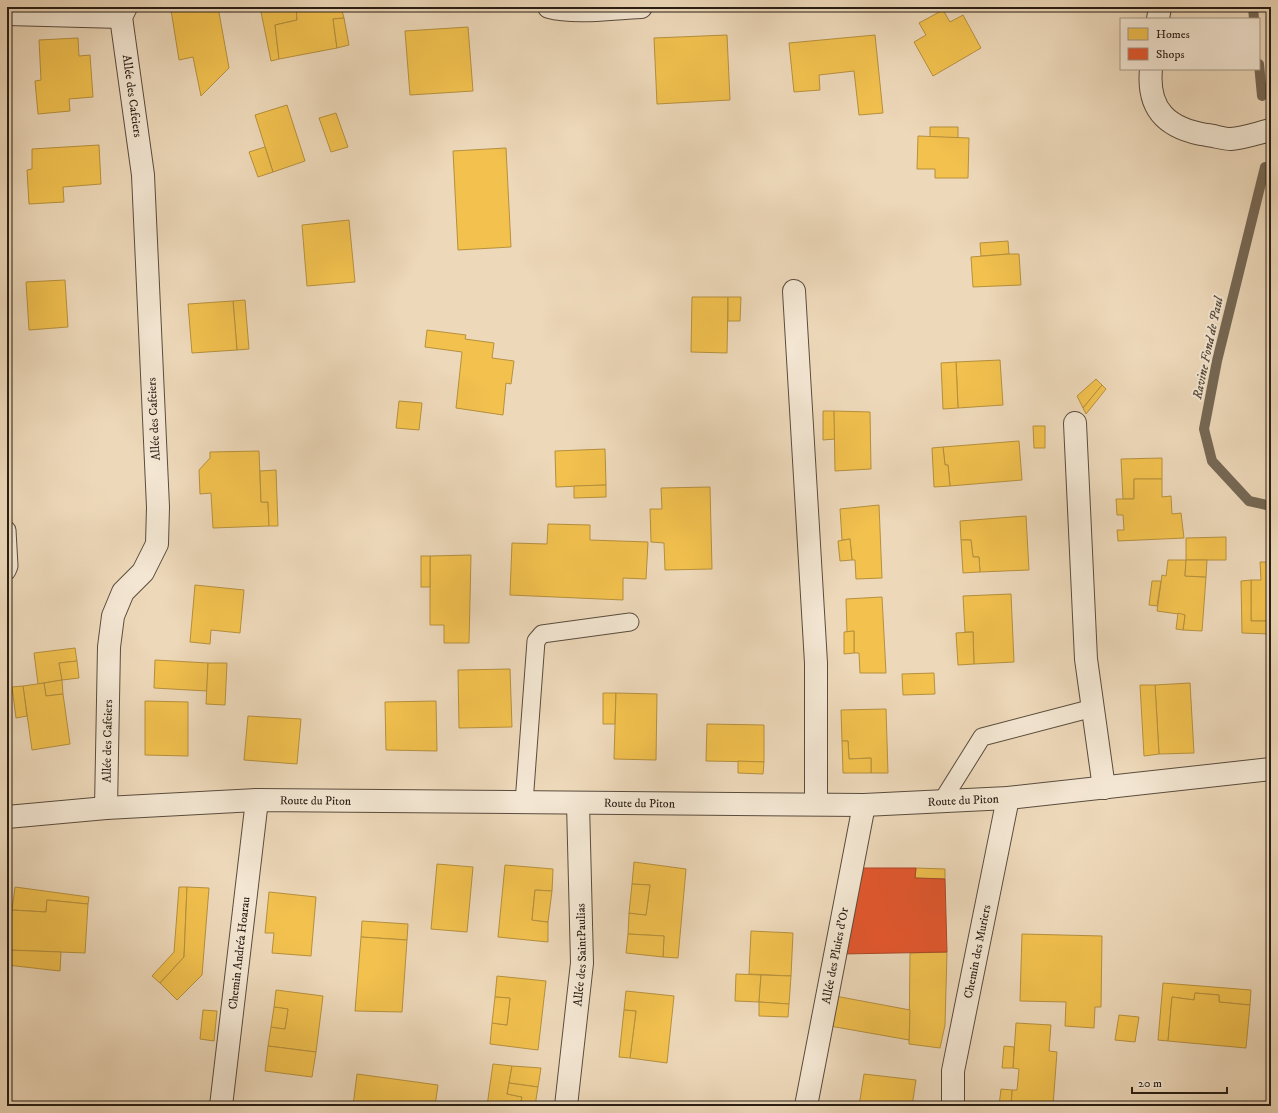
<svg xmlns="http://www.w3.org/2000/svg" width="1278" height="1113" viewBox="0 0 1278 1113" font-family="'IM FELL DW Pica',serif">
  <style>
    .homes { fill: #f2c14e; stroke: #b6903d }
    .shops { fill: #e4572e; stroke: #ac4626 }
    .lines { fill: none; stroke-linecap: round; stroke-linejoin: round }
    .stream { stroke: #766855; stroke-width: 10 }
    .lane-casing { stroke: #5a4c3d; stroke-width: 19 }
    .street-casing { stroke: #5a4c3d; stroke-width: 24 }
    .lane { stroke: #f3e6d2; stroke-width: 17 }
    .street { stroke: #f3e6d2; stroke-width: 22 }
    .labels { text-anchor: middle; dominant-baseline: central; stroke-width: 4; stroke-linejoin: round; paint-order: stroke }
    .street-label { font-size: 12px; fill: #291e14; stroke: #f3e6d2 }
    .water-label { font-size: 13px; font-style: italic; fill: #56493a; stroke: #f3e6d2 }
  </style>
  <rect width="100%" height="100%" fill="#edd8b9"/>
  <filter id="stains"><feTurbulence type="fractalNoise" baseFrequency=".005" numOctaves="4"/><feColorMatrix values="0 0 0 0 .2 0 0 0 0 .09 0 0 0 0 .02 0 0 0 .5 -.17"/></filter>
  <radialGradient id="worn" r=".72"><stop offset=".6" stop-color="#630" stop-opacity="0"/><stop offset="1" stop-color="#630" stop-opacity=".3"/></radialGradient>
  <g class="homes">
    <path d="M186,7H218L229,68L201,96L193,57L179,60L171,10Z"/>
    <path d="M260,7H296L297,20L275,25L279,59L271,61Z"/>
    <path d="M296,7H341L344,18L333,19L337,48L279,59L275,25L297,20Z"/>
    <path d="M943,10L950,22L963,15L981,48L933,76L914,42L926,35L919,23Z"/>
    <path d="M344,18L349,45L337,48L333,19Z"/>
    <path d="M468,27L473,91L410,95L405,31Z"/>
    <path d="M727,35L730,100L657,104L654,38Z"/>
    <path d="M875,35L883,113L859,115L854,71L819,75L820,90L794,92L789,43Z"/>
    <path d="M78,38L79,56L90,55L93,97L69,99L70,111L38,114L35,81L41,80L39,40Z"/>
    <path d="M287,105L305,161L273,172L255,115Z"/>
    <path d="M336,113L348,147L331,152L319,118Z"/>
    <path d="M930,127H958V138L930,137Z"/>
    <path d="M918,136L969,138L968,178H935V169H917Z"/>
    <path d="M99,145L101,184L63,187L64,202L29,204L27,170L32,169V149Z"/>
    <path d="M265,147L273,172L258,177L249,152Z"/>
    <path d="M506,148L511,247L458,250L453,151Z"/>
    <path d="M349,220L355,282L307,286L302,225Z"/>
    <path d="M1008,241L1009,254L981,256L980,243Z"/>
    <path d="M1009,254H1019L1021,285L973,287L971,257Z"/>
    <path d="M65,280L68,327L29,330L26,282Z"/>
    <path d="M692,297H728L727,353L691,352Z"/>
    <path d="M728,297H741L740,321H728Z"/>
    <path d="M245,300L249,349L237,350L233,301Z"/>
    <path d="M233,301L237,350L192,353L188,304Z"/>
    <path d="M427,330L466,335L465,339L494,343L492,358L514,361L511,384L506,383L503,415L456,408L462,352L425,347Z"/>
    <path d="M1000,360L1003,405L958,408L956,362Z"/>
    <path d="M956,362L958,408L943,409L941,363Z"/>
    <path d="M1096,379L1102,385L1083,408L1077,396Z"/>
    <path d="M1102,385L1106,389L1086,414L1083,408Z"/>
    <path d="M399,401L422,403L419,430L396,428Z"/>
    <path d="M823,411H834L835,439L823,440Z"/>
    <path d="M834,411L870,412L871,469L835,471Z"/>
    <path d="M1033,426H1045V448H1034Z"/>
    <path d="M1019,441L1022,480L950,486L948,465H945L943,447Z"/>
    <path d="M943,447L945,465H948L950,486L934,487L932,448Z"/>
    <path d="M605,449L606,485L556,487L555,451Z"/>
    <path d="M259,451L261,502H268L269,526L213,528L211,493L200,494L199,470L210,458V452Z"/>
    <path d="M1162,458V479H1134V499H1123L1121,459Z"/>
    <path d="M276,470L278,526H269L268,502H261L260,471Z"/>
    <path d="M1134,479H1162V497L1171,496L1172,514L1181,513L1184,538L1118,541L1117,530H1124L1123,515H1117L1116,499H1134Z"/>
    <path d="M606,485V497L574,498V486Z"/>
    <path d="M710,487L712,569L665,570L664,543L651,542L650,509H662L661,488Z"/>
    <path d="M879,505L882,578L856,579L855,560H852L850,539L842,540L840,509Z"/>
    <path d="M1026,516L1029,570L980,572L979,557H973L971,540H961L960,521Z"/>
    <path d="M548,524L590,525V540L648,542L646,579L623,578V600L510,595L512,543L547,544Z"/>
    <path d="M1267,535L1271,536V550H1267Z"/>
    <path d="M1226,537V560H1186V538Z"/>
    <path d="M850,539L852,560L840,561L838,541Z"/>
    <path d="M961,540H971L973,557H979L980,572L963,573Z"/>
    <path d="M471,555L469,643H444V625H430V556Z"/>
    <rect x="421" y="556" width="9" height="31"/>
    <path d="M1168,560H1186L1185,576L1206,577L1202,631L1183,630L1185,615L1157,611L1162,575L1166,576Z"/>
    <path d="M1186,560H1207L1206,577L1185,576Z"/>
    <path d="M1260,562H1271V621H1251V580H1261Z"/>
    <path d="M1251,580V621H1271V634L1242,633L1241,581Z"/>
    <path d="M1152,581H1161L1157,606L1149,605Z"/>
    <path d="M195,585L244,590L240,633L211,630L210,644L190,642Z"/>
    <path d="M1011,594L1014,662L974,664L973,632H965L963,596Z"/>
    <path d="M882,597L886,673H860L859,653H854V631L847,632L846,599Z"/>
    <path d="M1178,613L1185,615L1183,630L1176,629Z"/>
    <path d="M854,631V653L844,654V632Z"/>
    <path d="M973,632L974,664L958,665L956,633Z"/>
    <path d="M75,648L77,661L59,663L62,680L38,684L34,653Z"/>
    <path d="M155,660L208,663L207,691L154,688Z"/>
    <path d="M77,661L79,678L62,680L59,663Z"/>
    <path d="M208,663H227L225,705L206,704Z"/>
    <path d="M510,669L512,727L459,728L458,670Z"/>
    <path d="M934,673L935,694L903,695L902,674Z"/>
    <path d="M62,680L63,694L46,696L44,683Z"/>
    <path d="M44,683L46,696L63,694L70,744L32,750L23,686Z"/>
    <path d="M1190,683L1194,753L1159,754L1155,685Z"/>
    <path d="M1140,685H1155L1159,754L1144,756Z"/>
    <path d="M23,686L27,716L16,718L12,687Z"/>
    <path d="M603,693H616L615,724H603Z"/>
    <path d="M616,693L657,694L656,760L614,759Z"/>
    <path d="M145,701L188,702V756L145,755Z"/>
    <path d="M436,701L437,751L386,750L385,702Z"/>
    <path d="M886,709L888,773H871V758L849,759L848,741H842L841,710Z"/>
    <path d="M248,716L301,719L297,764L244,760Z"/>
    <path d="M707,724L764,725V762L706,761Z"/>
    <path d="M842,741H848L849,759L871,758V773H843Z"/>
    <path d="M738,761L764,762L763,774L738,773Z"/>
    <path d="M634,862L686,869L678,958L663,957L664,936L628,934L629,913L646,915L650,885L632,884Z"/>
    <path d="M437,864L473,867L467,932L431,929Z"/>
    <path d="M505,865L553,869L552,891L535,890L532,920L548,922V942L498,937Z"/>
    <path d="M916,868L945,869V879L915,878Z"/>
    <path d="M632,884L650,885L646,915L629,913Z"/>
    <path d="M15,887L89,897L88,904L47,900L46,912L12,910Z"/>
    <path d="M179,887H187L184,957L160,983L152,976L174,952Z"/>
    <path d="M187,887L209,888L202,975L177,1000L160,983L184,957Z"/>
    <path d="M535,890L552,891L548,922L532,920Z"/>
    <path d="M269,892L316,897L311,956L272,953L274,933H265Z"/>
    <path d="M47,900L88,904L85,953L8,950L12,910L46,912Z"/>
    <path d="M362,921L408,924L407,940L361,937Z"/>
    <path d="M751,931L793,933L791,976L749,974Z"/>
    <path d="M628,934L664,936L663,957L626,953Z"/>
    <path d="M1022,934L1102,936L1101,1007H1095L1094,1028L1065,1026L1066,1002L1020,1001Z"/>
    <path d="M361,937L407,940L402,1012L355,1011Z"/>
    <path d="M8,950L61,952L60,971L7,965Z"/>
    <path d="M947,952L945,1025L940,1048L909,1044L910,953Z"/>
    <path d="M736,974L761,975L759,1002L735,1001Z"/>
    <path d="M761,975L791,976L789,1004L759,1002Z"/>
    <path d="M497,976L546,981L538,1050L490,1044L492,1023L507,1025L510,998L495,997Z"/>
    <path d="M1163,983L1251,990L1250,1005L1219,1002V995L1195,993L1194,1000L1172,997L1168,1041L1158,1040Z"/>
    <path d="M276,990L323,996L316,1052L268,1046L271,1027L285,1029L288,1009L274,1007Z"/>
    <path d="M626,991L674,996L667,1063L630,1058L636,1011L624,1010Z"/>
    <path d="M1195,993L1219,995V1002L1250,1005L1246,1048L1168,1041L1172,997L1194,1000Z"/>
    <path d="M835,996L910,1010L909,1040L830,1026Z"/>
    <path d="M495,997L510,998L507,1025L492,1023Z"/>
    <path d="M759,1002L789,1004L788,1017L759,1016Z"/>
    <path d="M274,1007L288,1009L285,1029L271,1027Z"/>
    <path d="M203,1010L217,1011L214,1041L200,1039Z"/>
    <path d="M624,1010L636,1011L630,1058L619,1057Z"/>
    <path d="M1119,1015L1139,1017L1135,1042L1115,1040Z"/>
    <path d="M1016,1023L1051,1025L1049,1051L1057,1052L1053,1106H1011L1012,1090H1017L1019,1069L1013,1068Z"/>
    <path d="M268,1046L316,1052L312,1077L265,1071Z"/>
    <path d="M1004,1046L1014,1047L1013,1068H1002Z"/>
    <path d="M493,1064L512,1066L507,1094L522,1097L520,1106H487Z"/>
    <path d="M512,1066L541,1068L538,1087L509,1083Z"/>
    <path d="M357,1074L438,1085L435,1106H353Z"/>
    <path d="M864,1074L916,1080L912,1106H859Z"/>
    <path d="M509,1083L538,1087L535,1106H520L522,1097L507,1094Z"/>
    <path d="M1001,1089L1012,1090L1011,1106H999Z"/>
  </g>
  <path class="shops" d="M856,868H916L915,878L945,879L947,952L842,954Z"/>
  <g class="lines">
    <g class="stream">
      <path d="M1253,7L1254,19"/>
      <path d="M1259,64L1262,96"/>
      <path d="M1265,167L1217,361L1204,429L1212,461L1249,501L1271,506"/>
    </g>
    <defs>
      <g id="lane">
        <path d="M7,530L9,566L7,571"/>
        <path d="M942,801L982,737L1093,708"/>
        <path d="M524,803L536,641L542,634L630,622"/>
      </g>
      <g id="street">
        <path d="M549,7C575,14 613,8 641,7"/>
        <path d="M7,14L121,17"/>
        <path d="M1158,19L1160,7"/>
        <path d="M1151,69C1147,110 1168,129 1207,135C1215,136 1224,139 1231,139C1244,138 1258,133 1271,130"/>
        <path d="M794,291L816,663V803"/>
        <path d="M1075,423L1086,659L1104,788"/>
        <path id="s1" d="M106,808L109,647L113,616L123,592L143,572L157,544L158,507L143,175L121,17L126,7"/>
        <path id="s2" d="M7,817L106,808L257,800L864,805L1008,798L1271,769"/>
        <path id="s3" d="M221,1106L257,800"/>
        <path id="s4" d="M566,1106L582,963L578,803"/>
        <path id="s5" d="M806,1106L864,805"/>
        <path id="s6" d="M953,1106V1071L1008,798"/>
      </g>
    </defs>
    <use href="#lane" class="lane-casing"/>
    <use href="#street" class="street-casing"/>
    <use href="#lane" class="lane"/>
    <use href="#street" class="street"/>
  </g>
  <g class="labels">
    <g class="street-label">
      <text transform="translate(132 96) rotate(82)">Allée des Cafeiers</text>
      <text transform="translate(154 419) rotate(-93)">Allée des Cafeiers</text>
      <text stroke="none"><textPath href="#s1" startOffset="67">Allée des Cafeiers</textPath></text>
      <text stroke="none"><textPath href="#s2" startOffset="957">Route du Piton</textPath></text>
      <text stroke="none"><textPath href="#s2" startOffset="309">Route du Piton</textPath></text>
      <text stroke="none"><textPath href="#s2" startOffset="633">Route du Piton</textPath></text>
      <text stroke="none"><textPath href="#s6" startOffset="157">Chemin des Muriers</textPath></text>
      <text stroke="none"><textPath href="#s3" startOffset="154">Chemin Andréa Hoarau</textPath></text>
      <text stroke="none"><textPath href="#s4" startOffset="152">Allée des SaintPaulias</textPath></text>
      <text stroke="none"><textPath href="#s5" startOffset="153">Allée des Pluies d'Or</textPath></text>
    </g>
    <g class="water-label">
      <text transform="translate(1208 348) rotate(-78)">Ravine Fond de Paul</text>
    </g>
  </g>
  <rect width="1278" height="1113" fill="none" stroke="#edd8b9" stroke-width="24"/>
  <rect x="8" y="8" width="1262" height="1097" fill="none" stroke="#291e14" stroke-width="2"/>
  <rect x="12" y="12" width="1254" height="1089" fill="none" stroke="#291e14"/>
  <rect x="1120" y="18" width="140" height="52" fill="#f3e6d2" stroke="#a29686"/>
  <rect x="1128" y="28" width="20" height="12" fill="#f2c14e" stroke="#a29686"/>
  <text x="1156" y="38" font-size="12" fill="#291e14">Homes</text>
  <rect x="1128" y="48" width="20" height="12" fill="#e4572e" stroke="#a29686"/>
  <text x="1156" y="58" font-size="12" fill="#291e14">Shops</text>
  <path d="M1132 1087v6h95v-6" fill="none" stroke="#291e14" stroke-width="2"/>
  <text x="1138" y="1087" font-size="12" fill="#291e14" stroke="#f3e6d2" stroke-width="3" paint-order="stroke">20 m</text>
  <rect width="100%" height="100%" filter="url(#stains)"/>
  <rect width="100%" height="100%" fill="url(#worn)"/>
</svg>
